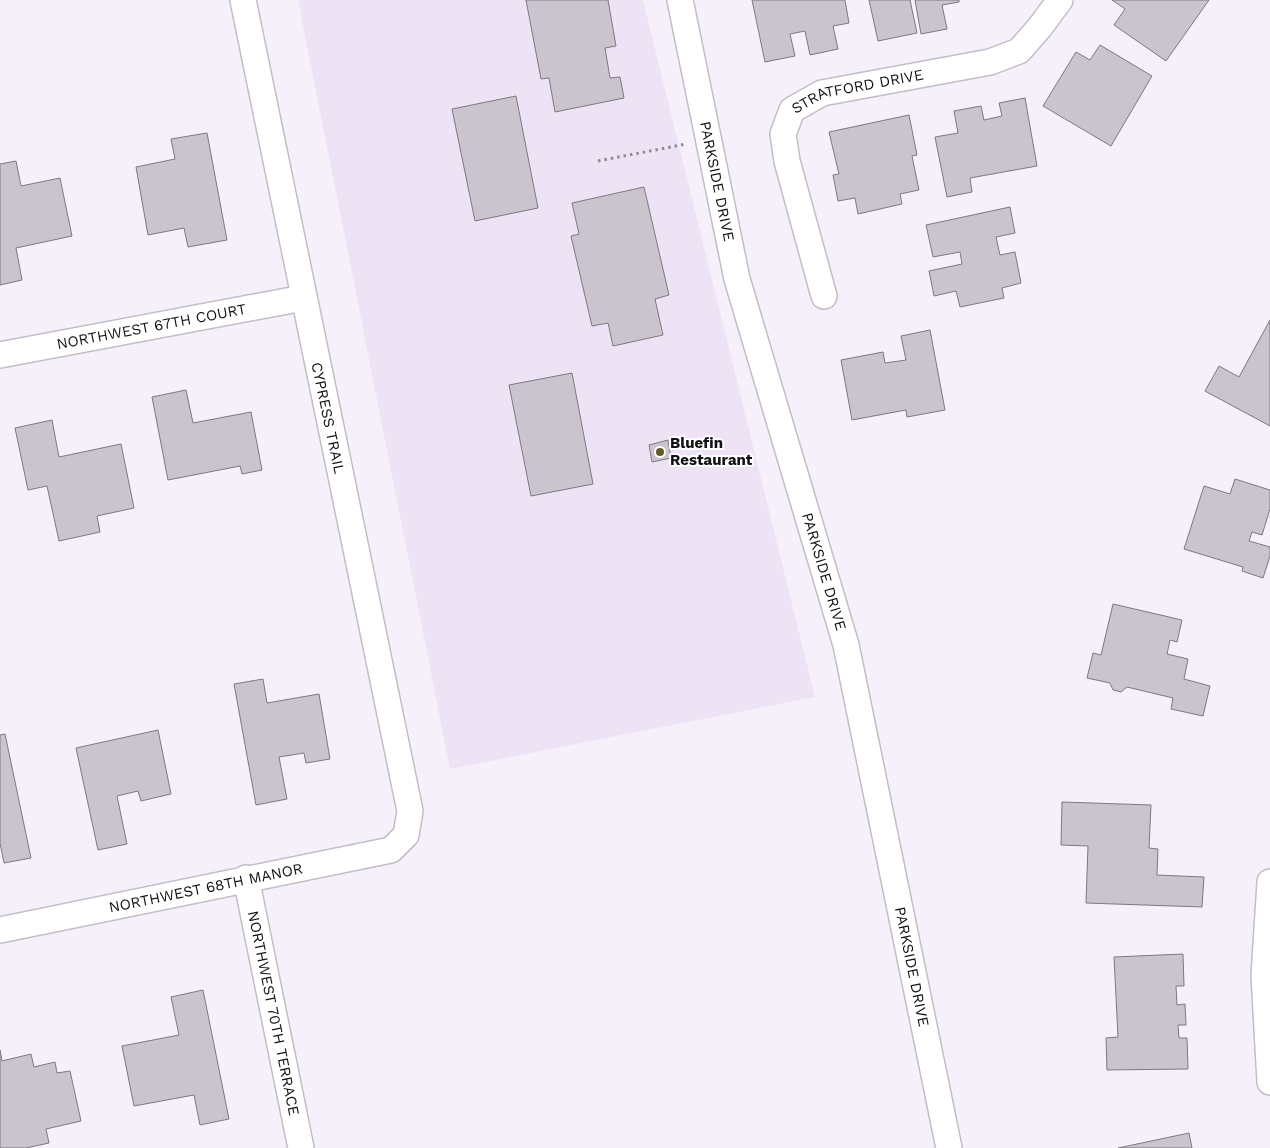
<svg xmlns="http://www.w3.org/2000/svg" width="1270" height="1148" viewBox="0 0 1270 1148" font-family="'Work Sans',sans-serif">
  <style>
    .built { fill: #ede3f4 }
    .building { fill: #cac4cf; stroke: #7d7881 }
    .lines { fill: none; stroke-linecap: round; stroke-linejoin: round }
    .minor-casing { stroke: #c3bdc7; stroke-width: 28 }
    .path { stroke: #8f8a92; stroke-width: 3; stroke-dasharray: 2.5 4; stroke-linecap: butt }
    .minor { stroke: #fff; stroke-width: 25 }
    .poi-dot { fill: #625a26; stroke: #fff; stroke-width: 2 }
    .labels { text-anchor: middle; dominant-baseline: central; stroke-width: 4; stroke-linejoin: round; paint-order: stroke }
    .street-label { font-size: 15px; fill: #121014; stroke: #fff }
    .poi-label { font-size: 15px; font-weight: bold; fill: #121014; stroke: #fff; text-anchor: start }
  </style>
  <rect width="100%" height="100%" fill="#f6f0fb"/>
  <path class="built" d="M298,0H643L815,697L450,769Z"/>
  <g class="building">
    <path d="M526,0H608L616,46L605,48L610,78L620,77L624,98L555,112L549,78L541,79Z"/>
    <path d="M752,0H845L849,23L833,26L838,49L810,55L805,31L790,34L795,56L765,62Z"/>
    <path d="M869,0H910L917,33L878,41Z"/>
    <path d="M915,0H959V2L942,5L947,29L921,34Z"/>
    <path d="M1112,0H1209L1166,61L1114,25L1125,9Z"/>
    <path d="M1100,45L1152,76L1111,146L1043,106L1076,52L1090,60Z"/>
    <path d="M516,96L538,208L475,221L452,109Z"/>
    <path d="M1025,98L1037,166L970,178L972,192L947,197L935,137L958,133L954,111L981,106L984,120L1002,116L999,103Z"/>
    <path d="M909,115L917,155L912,156L919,190L900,194L902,204L858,214L855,198L838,201L833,175L839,174L829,132Z"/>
    <path d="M207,133L227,240L188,247L184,228L148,235L136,167L175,159L171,139Z"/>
    <path d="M16,161L21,186L60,178L72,236L16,248L22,280L0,285V164Z"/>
    <path d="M644,187L669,295L655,299L663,335L613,346L608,323L592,326L571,236L579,234L572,203Z"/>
    <path d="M1010,207L1015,233L996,237L1000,255L1015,252L1021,283L1002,288L1004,298L960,307L956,291L934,296L929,271L962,264L960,252L933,257L926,225Z"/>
    <path d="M1270,320V426L1205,391L1219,366L1239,377Z"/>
    <path d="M930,330L945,410L907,417L906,410L852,420L841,360L883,352L885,363L906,360L901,336Z"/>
    <path d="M572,373L593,484L531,496L509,385Z"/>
    <path d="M186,390L193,423L251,412L262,470L242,474L240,466L168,480L152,397Z"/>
    <path d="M52,420L59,457L121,444L134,508L97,516L100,532L59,541L47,486L28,490L15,428Z"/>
    <path d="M668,440L671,458L652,462L649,445Z"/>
    <path d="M1235,479L1270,490V509L1262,535L1252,532L1249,541L1270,547V556L1263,578L1242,571L1243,567L1184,549L1204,486L1230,494Z"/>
    <path d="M1113,604L1182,620L1177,642L1170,640L1167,654L1188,659L1184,679L1210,686L1203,716L1171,709L1173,698L1127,687L1121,692L1113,690L1110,683L1087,678L1093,653L1101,655Z"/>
    <path d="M263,679L267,703L319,694L330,759L306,763L304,753L279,757L287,799L256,805L234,684Z"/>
    <path d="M158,730L171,794L141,801L138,791L117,796L127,844L98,850L76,748Z"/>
    <path d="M5,734L31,858L4,863L0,843V735Z"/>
    <path d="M1062,802L1151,805L1149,848L1158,849L1157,875L1204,877L1202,907L1086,903L1088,846L1061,845Z"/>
    <path d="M1183,954L1184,986H1176L1177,1005L1185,1004L1186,1025H1178L1179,1038H1187L1188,1069L1107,1070L1106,1038L1118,1037L1114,957Z"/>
    <path d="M203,990L229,1119L200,1125L194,1095L134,1106L122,1046L179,1035L171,997Z"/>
    <path d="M0,1050L2,1061L31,1054L34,1067L55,1062L57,1073L70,1071L81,1121L46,1129L49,1143L26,1148H0Z"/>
    <path d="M1189,1133L1192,1148H1118Z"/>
  </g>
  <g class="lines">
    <defs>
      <g id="minor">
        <path id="s1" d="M680,0L737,279L846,645L949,1148"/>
        <path id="s2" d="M824,296L787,161L783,134L792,110L822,93L990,62L1019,51L1040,27L1060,0"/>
        <path id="s3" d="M0,355L303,298"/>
        <path id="s4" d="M246,878L301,1148"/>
        <path d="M1270,882L1264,976L1270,1082"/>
        <path id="s5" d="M0,930L391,850L406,835L410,811L243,0"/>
      </g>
    </defs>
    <use href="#minor" class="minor-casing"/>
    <path class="path" d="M598,161L686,144"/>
    <use href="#minor" class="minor"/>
  </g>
  <circle class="poi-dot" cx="660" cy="452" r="5"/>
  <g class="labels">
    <g class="street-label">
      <text stroke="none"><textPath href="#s2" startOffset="262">STRATFORD DRIVE</textPath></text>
      <text stroke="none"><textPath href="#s1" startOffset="185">PARKSIDE DRIVE</textPath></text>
      <text stroke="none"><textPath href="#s3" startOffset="154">NORTHWEST 67TH COURT</textPath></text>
      <text transform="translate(328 418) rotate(78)">CYPRESS TRAIL</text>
      <text stroke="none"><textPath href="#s1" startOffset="590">PARKSIDE DRIVE</textPath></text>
      <text stroke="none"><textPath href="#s5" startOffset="210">NORTHWEST 68TH MANOR</textPath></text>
      <text stroke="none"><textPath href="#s1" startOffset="995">PARKSIDE DRIVE</textPath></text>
      <text stroke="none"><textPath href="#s4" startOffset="138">NORTHWEST 70TH TERRACE</textPath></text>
    </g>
    <g class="poi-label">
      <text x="670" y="443">Bluefin<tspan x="670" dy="17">Restaurant</tspan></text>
    </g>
  </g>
</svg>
